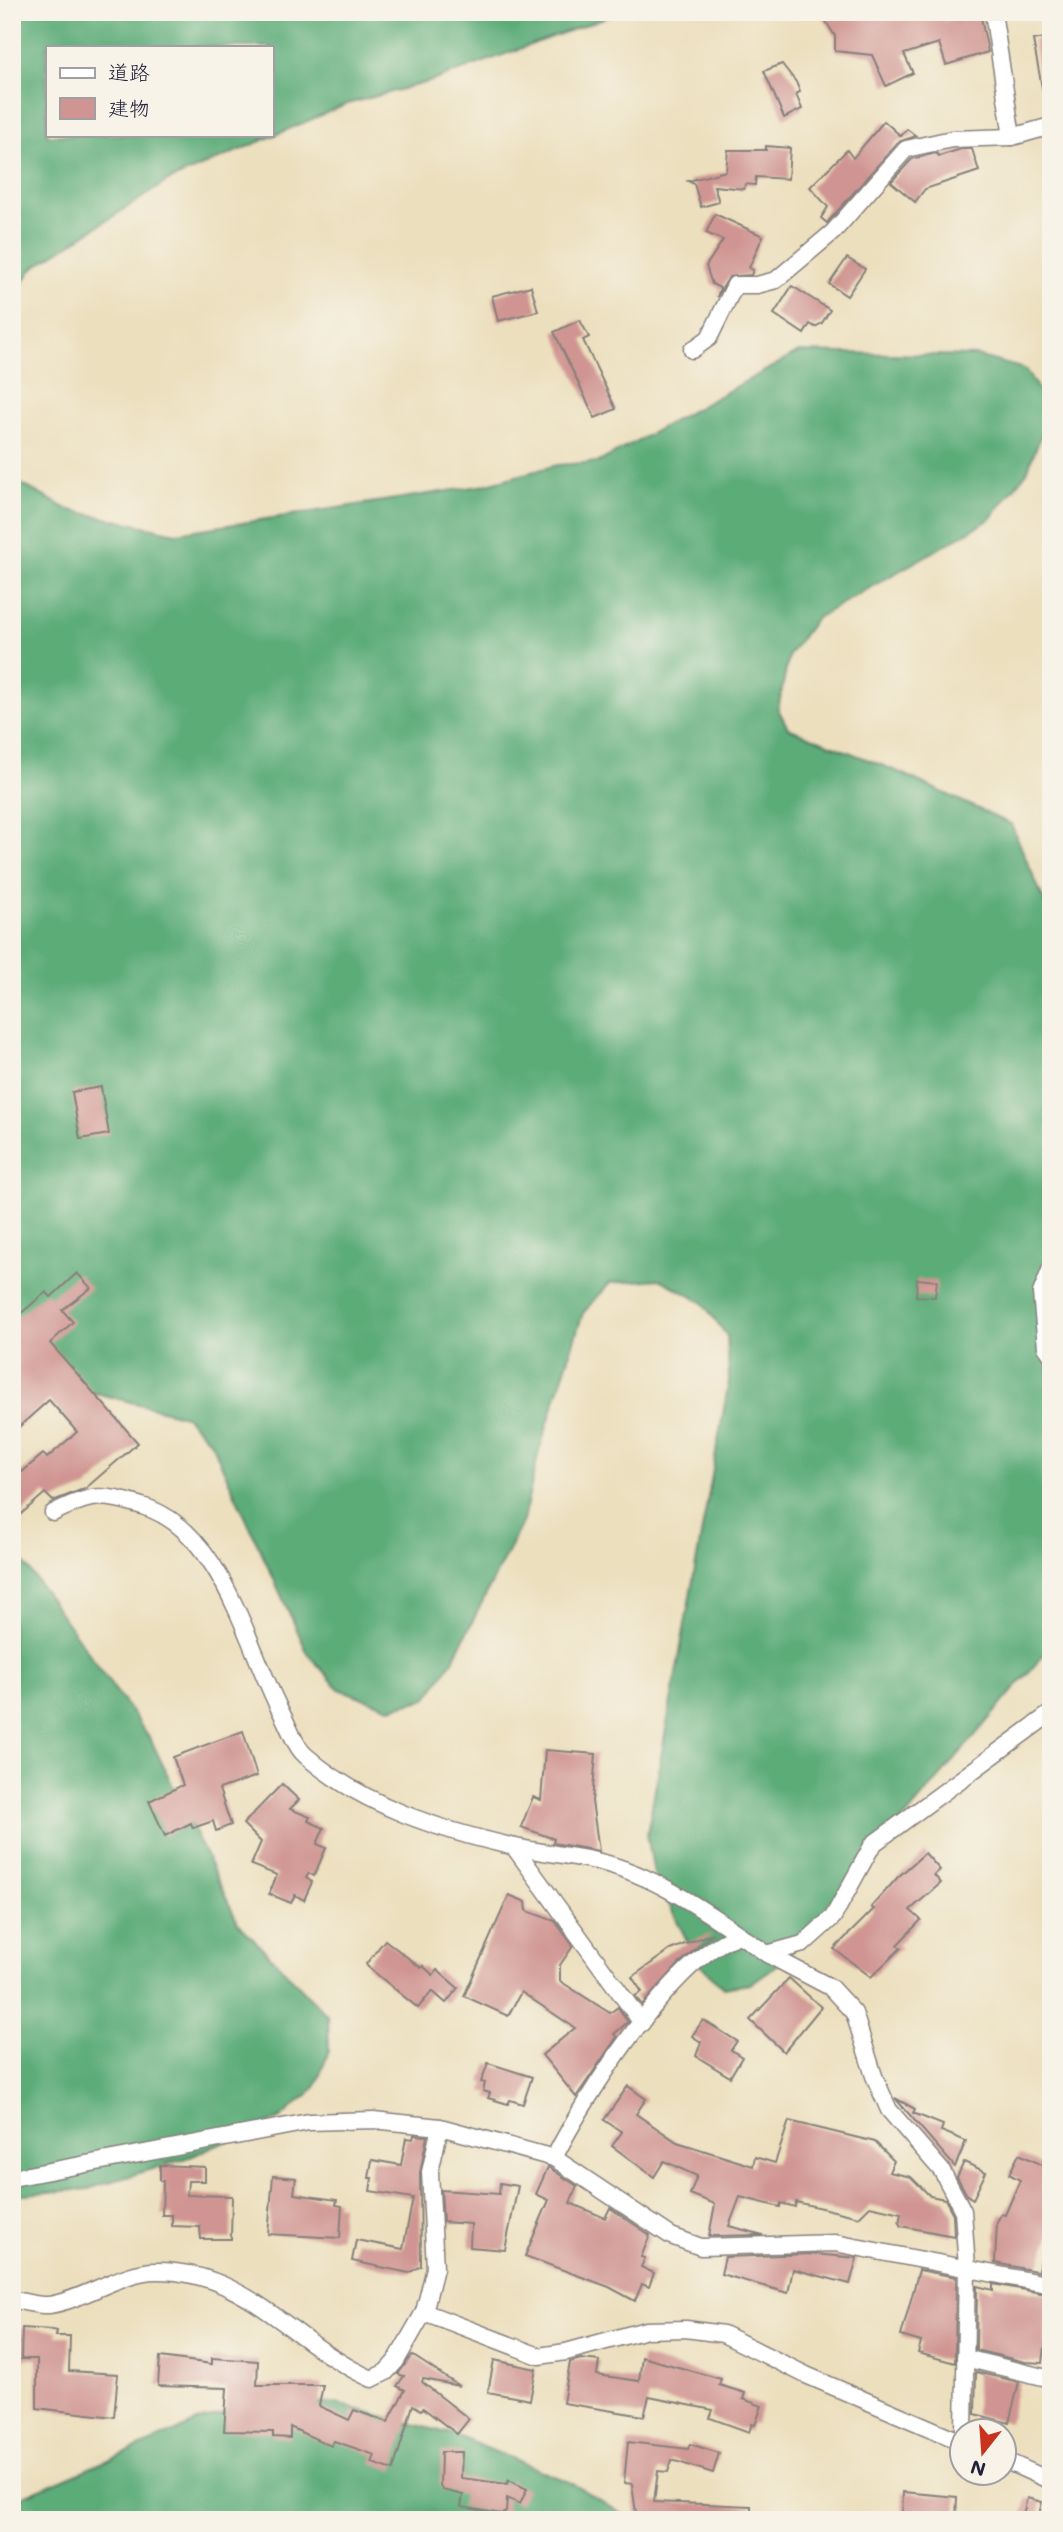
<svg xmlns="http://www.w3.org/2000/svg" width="1063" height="2532" viewBox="0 0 1063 2532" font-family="Mali,'Klee One',sans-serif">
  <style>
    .forest { fill: #5cac78; stroke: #3f675a; stroke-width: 2; fill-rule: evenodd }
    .building { fill: #d09592 }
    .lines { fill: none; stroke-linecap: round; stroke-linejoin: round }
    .street-casing { stroke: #87807c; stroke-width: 19 }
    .street { stroke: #fff; stroke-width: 16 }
  </style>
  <rect width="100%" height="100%" fill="#f7f3e8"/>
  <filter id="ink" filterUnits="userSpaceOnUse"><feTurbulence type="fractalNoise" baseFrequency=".0143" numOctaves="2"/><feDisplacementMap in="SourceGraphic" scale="14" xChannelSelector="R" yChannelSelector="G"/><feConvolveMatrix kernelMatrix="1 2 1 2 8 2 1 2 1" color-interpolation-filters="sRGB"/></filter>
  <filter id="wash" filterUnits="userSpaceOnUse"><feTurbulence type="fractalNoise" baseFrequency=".00686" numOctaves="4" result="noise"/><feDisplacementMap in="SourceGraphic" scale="28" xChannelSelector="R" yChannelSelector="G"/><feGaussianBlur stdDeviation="1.57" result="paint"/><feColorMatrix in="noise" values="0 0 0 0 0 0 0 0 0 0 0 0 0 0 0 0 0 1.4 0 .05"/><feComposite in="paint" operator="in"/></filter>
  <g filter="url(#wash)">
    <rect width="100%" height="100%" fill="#ecdfbd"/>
    <g class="forest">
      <path d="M12,12H620L432,81L347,104L168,181L33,268L12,299ZM47,47H271V135H47Z"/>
      <path d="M799,352L977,356L1025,369L1041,394L1043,429L1027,472L989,520L815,619L789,655L778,709L788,728L894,770L1011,824L1051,917V1245L1041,1287L1051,1413V1646L784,1960L750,1984L723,1988L697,1961L654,1874L647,1834L729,1381L727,1336L702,1302L660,1279L610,1283L583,1313L539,1451L523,1521L452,1662L426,1699L390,1708L339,1689L308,1654L211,1442L185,1416L76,1388L12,1397V479L69,510L176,533L480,486L557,465L599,462Z"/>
      <path d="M12,1546L151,1740L238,1923L328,2016L329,2051L315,2088L279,2119L190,2157L88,2189L12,2195Z"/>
      <path d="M262,2401L333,2403L455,2435L573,2484L632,2520H12V2501L200,2421Z"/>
    </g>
    <g id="blocks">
      <g class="building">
        <path d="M820,12H940L943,21L980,12L988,52L946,65L939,43L904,54L913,73L886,86L872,55L835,51V36Z"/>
        <path d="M1051,37V92L1043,93L1033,40Z"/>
        <path d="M782,64L796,82L800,92L796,94L802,109L784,118L764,71Z"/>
        <path d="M884,121L901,136L907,129L916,136L898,142L827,223L821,218L828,207L810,187L847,150L853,158Z"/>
        <path d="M766,146L790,148L788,179L756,177L755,185L745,184L744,189L714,186L719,202L701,207L694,184L688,181L726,171L728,150H766Z"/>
        <path d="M961,149H972L979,171L925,189L915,202L891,182L912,159L936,153L939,156Z"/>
        <path d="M715,214L763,236L749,268L753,270L751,275L729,277L717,297L720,288L712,284L706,266L723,240L706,233Z"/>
        <path d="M847,258L865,269L847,296L829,284Z"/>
        <path d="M531,286L538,311L498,321L492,296Z"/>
        <path d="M792,286L830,310L822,323L815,327L810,324L804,334L774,314Z"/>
        <path d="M580,320L589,337L583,340L616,409L595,418L554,332Z"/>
        <path d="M101,1087L109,1134L80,1139L72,1092Z"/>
        <path d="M77,1273L91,1288L62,1310L73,1322L50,1343L138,1443L86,1488L53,1501L45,1493L12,1522V1461L22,1472L43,1454L47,1458L77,1432L49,1400L12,1433V1321L46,1292L51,1297Z"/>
        <path d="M917,1279L937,1281L935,1297L916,1296Z"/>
        <path d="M243,1731L257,1776L219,1789L231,1825L216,1831L213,1821L193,1828L191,1823L165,1836L149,1801L183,1785L173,1757Z"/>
        <path d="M545,1750L596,1754L592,1801L599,1851L553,1843L554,1839L521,1827L533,1797L541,1800Z"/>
        <path d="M282,1784L299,1800L290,1809L310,1817L308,1821L324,1828L317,1844L326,1848L314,1876L309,1873L306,1878L312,1882L304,1900L295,1895L291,1903L269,1894L277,1875L251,1865L261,1842L243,1824Z"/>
        <path d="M925,1853L940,1870L934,1875L941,1883L910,1910L921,1920L897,1945L901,1948L871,1977L834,1949L874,1909L871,1907L898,1877Z"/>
        <path d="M509,1895L526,1902L527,1911L555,1921L573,1946L560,1965V1981L610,2013L618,2007L628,2022L614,2034L617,2037L576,2097L542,2055L575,2028L521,1992L508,2016L464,1996Z"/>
        <path d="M713,1933L681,1962L642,2005L635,1996L642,1992L632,1977L670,1950Z"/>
        <path d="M385,1940L421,1968L423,1966L433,1975L437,1970L458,1988L446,2003L432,1991L418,2008L368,1967L366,1964Z"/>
        <path d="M789,1978L821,2007L784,2052L750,2020Z"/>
        <path d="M703,2020L737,2041L731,2050L742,2057L730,2077L696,2056L701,2042L692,2036Z"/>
        <path d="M488,2063L532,2077L523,2104L510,2100L508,2104L488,2098L490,2093L483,2091L485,2083L481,2082Z"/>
        <path d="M628,2086L646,2099L636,2114L677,2142L753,2166L755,2157L775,2163L789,2121L875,2142L894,2161L889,2172L911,2177L930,2196L945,2199L953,2214L954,2236L901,2226L899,2223L901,2213L870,2206L859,2217L796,2202L795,2207L781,2203L780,2207L740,2197L729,2226L763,2235L709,2236L715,2204L690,2194L697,2176L664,2161L654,2177L612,2146L622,2132L604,2120Z"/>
        <path d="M895,2098L915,2109L913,2113L943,2125L941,2131L966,2141L955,2167Z"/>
        <path d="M414,2135L427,2136L420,2173L421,2266L409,2273L352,2261L356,2240L403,2249L413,2198L370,2191L372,2178H369L372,2160L401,2165L406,2138L413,2139Z"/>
        <path d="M1019,2154L1051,2169V2233L1038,2269L1051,2271V2274L995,2263L997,2222L1001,2214L1005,2215L1020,2180L1009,2174Z"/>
        <path d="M964,2162L986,2172L973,2199L967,2195L957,2177Z"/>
        <path d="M160,2165L205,2167V2181H188L187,2195L232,2196L231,2239H201L200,2227L172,2226V2215H162L163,2181H160Z"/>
        <path d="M548,2167L577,2186L570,2203L605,2218L610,2208L650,2235L641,2257L645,2258L641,2267L654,2273L649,2287L642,2284L635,2301L609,2287L525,2256L549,2200L536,2194Z"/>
        <path d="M273,2176L296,2178L294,2194L337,2200L336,2205L342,2206L340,2238L268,2234Z"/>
        <path d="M500,2183L518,2186L505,2250L470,2247L471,2224L443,2222L441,2190L499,2194Z"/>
        <path d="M814,2254L857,2258L850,2284L793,2269L788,2293L721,2274L725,2257Z"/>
        <path d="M919,2270L956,2277L955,2363L918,2353L921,2342L901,2336Z"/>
        <path d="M993,2284L1051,2295L1043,2363L1025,2362L976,2350L977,2286L993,2290Z"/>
        <path d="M22,2328L52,2330L57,2331L56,2336H70L69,2371L118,2374L114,2417L37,2408V2359H21Z"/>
        <path d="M412,2355L459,2386L423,2379L422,2382L469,2419L457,2434L423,2408L421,2410L413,2405L393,2470L372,2463L375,2455L334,2441L331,2446L290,2427V2438L273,2437V2432L224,2431L227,2388L158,2386L160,2357L212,2364V2358L258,2361L257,2385H323L319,2406L349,2420L354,2410L388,2422L405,2390L397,2386L404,2376L398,2374Z"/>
        <path d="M642,2357L721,2379L719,2385L745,2393L743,2399L762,2406L755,2425L752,2424L749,2432L710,2418L713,2410L649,2397L644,2416L563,2403L570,2362L581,2359L599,2361L597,2375L639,2381Z"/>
        <path d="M494,2360L536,2369L530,2400L488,2392Z"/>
        <path d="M976,2372L1019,2382L1009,2423L975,2414Z"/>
        <path d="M628,2442L688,2449L690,2444L719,2453L713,2473L672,2460L668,2472L658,2471L654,2502L751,2506V2520H637L632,2484L624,2483Z"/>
        <path d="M441,2452H462L461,2478L507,2484L509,2480L527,2489L520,2504L507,2498L506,2512L502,2514L461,2507L463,2495L442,2490L440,2485Z"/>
        <path d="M903,2492L957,2497L956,2520H902Z"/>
        <path d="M1027,2498L1042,2502L1038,2519L1023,2515Z"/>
      </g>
    </g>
  </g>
  <g filter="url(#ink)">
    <use href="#blocks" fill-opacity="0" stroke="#87807c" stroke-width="2"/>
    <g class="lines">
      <defs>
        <g id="street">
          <path d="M993,12L1012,137"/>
          <path d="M692,350L709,338L735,285H757L776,280L833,232L906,149L952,139L1012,137L1051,126"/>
          <path d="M1051,1268L1041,1293L1046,1347L1051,1354"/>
          <path d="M53,1513C90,1494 102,1493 142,1506C223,1530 246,1646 282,1714C289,1727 295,1746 305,1755C361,1805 440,1830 511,1846C541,1853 571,1855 600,1862C650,1874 698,1906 740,1935"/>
          <path d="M514,1847L642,2023"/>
          <path d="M767,1954L830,1987L854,2013L874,2076L889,2110L942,2171L963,2211L967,2268L964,2430"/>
          <path d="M554,2158C584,2098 676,1953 740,1935L767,1954L803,1944L833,1917L873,1844L1051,1713"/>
          <path d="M12,2178L309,2122L373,2120L440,2127L554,2158L671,2236L701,2247L835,2243L1051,2285"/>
          <path d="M12,2300C23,2301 38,2306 49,2305C84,2300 122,2271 156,2271C248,2270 295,2346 372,2379L386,2372L396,2361L424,2312L435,2268L430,2172L440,2127"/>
          <path d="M424,2312L539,2356L566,2352L646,2330L686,2329L723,2334L806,2375L962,2442"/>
          <path d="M965,2358L1051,2379"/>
          <path d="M1004,2460L1051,2481"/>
        </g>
      </defs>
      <use href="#street" class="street-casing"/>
      <use href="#street" class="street"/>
    </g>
  </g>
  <rect width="1063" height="2532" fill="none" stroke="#f7f3e8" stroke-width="42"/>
  <rect x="46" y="46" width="228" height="91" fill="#f7f3e8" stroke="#a29fa3" stroke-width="2"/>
  <rect x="60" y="68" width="35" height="10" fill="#ffffff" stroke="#a29fa3" stroke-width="2"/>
  <text x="108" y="80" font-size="21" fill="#22223b">道路</text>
  <rect x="60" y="98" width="35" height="21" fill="#d09592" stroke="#a29fa3" stroke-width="2"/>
  <text x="108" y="116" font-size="21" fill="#22223b">建物</text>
  <g transform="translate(983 2452) rotate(197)"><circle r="33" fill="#f7f3e8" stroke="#a29fa3" stroke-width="2"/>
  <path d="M0-5L12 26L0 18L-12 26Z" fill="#c8321e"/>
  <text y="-10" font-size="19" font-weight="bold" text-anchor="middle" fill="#22223b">N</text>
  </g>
</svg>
